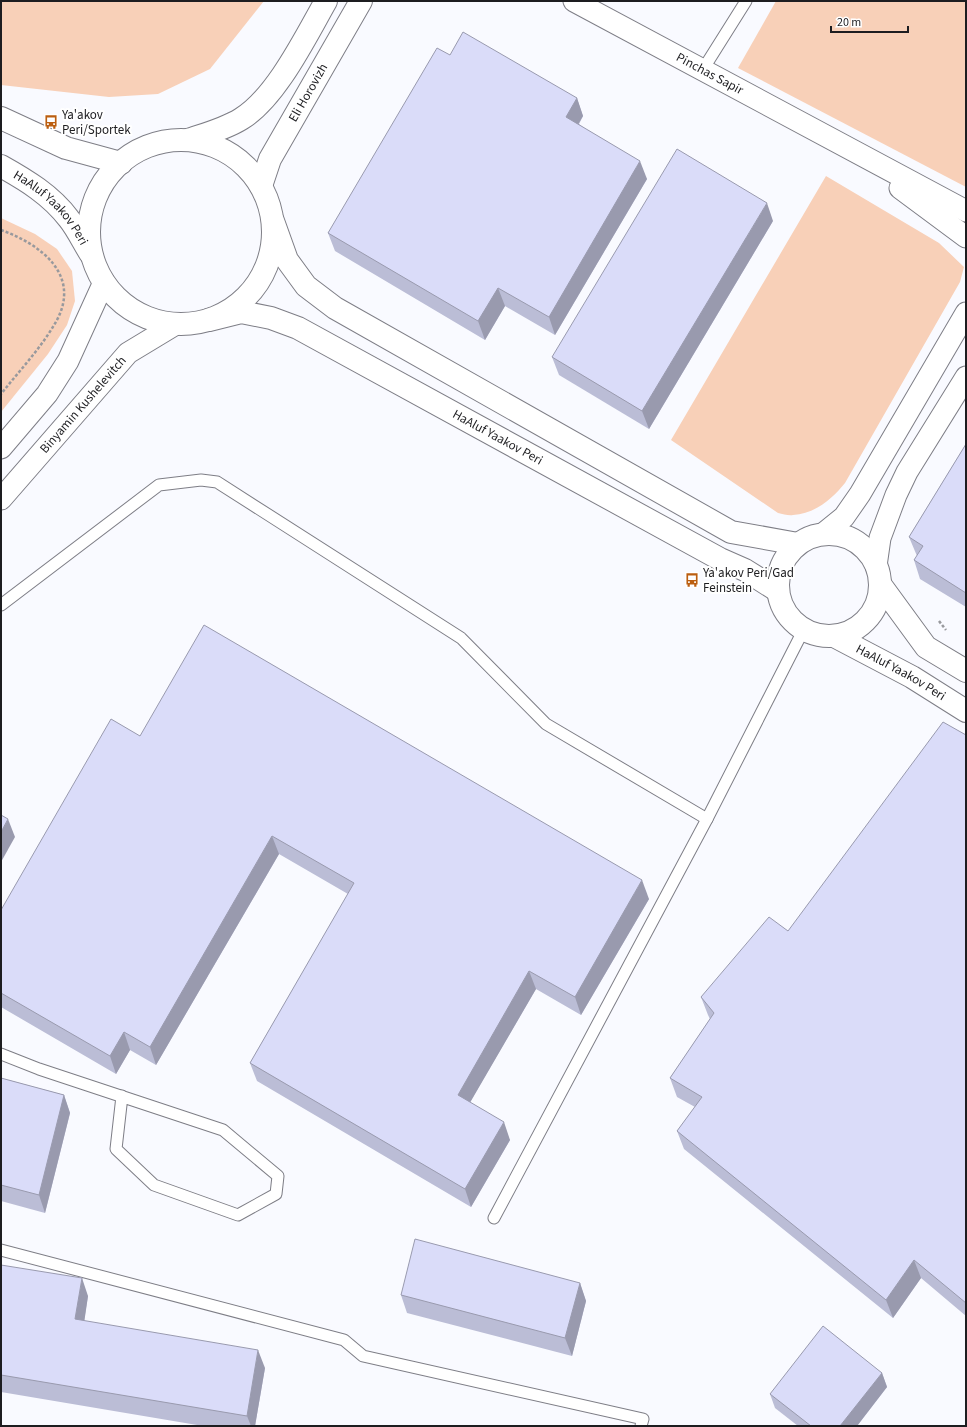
<svg xmlns="http://www.w3.org/2000/svg" width="967" height="1427" viewBox="0 0 967 1427" font-family="'Source Sans 3',sans-serif">
  <style>
    .green { fill: #f8d0b8 }
    .lines { fill: none; stroke-linecap: round; stroke-linejoin: round }
    .lane-casing { stroke: #7e7e86; stroke-width: 13 }
    .street-casing { stroke: #7e7e86; stroke-width: 23 }
    .secondary-casing { stroke: #7e7e86; stroke-width: 24 }
    .path { stroke: #98999d; stroke-width: 2.5; stroke-dasharray: 3 2; stroke-linecap: butt }
    .lane { stroke: #fff; stroke-width: 11 }
    .street { stroke: #fff; stroke-width: 21 }
    .secondary { stroke: #fff; stroke-width: 22 }
    .wall { fill: #bbbdd6 }
    .shaded-wall { fill: #999aae }
    .building { fill: #dadcf9; stroke: #999aae }
    .labels { text-anchor: middle; dominant-baseline: central; stroke-width: 4; stroke-linejoin: round; paint-order: stroke }
    .street-label { font-size: 13px; fill: #1d1d20; stroke: #fff }
    .poi-label { font-size: 13px; fill: #1d1d20; stroke: #fff; text-anchor: start }
  </style>
  <rect width="100%" height="100%" fill="#f9faff"/>
  <g class="green">
    <path d="M1,1H264L210,69L158,94L109,97L1,85Z"/>
    <path d="M776,1H966V187L738,68Z"/>
    <path d="M826,176L939,243L964,267L960,282L845,483C833,498 815,514 793,515C789,516 783,514 778,513L671,440Z"/>
    <path d="M1,218L35,234L57,249L72,271L75,301L67,325L48,354L1,412Z"/>
  </g>
  <g class="lines">
    <defs>
      <g id="lane">
        <path d="M702,71L746,1"/>
        <path d="M1,605L159,485L201,480L217,482L461,638L546,724L707,819"/>
        <path d="M1,1054L39,1069L223,1130L278,1176L276,1194L238,1215L154,1185L116,1149L122,1096"/>
        <path d="M494,1218L707,819L804,629"/>
        <path d="M1,1250L344,1340L363,1356L643,1419L641,1426"/>
      </g>
      <g id="street">
        <path id="s1" d="M574,1L966,211"/>
        <path d="M900,188L966,237"/>
        <path d="M1,448L47,394L68,361L104,282"/>
        <path id="s2" d="M1,499L128,353L176,324"/>
        <path d="M823,534L844,517L860,494L966,313"/>
        <path d="M876,566L880,538L896,495L907,472L966,377"/>
      </g>
      <g id="secondary">
        <path d="M1,118L66,148L121,163"/>
        <path d="M188,140C206,134 225,129 241,119C276,98 306,36 326,1"/>
        <circle cx="181" cy="232" r="92"/>
        <path id="s3" d="M1,166C26,180 51,195 69,219C77,229 83,242 90,253"/>
        <path id="s4" d="M261,186L270,159L361,1"/>
        <path d="M273,221L287,260L306,286L335,308L731,532L798,544"/>
        <path id="s5" d="M209,320L241,312L271,318L298,328L720,559L745,570L778,591"/>
        <circle cx="829" cy="585" r="51"/>
        <path d="M880,584L926,647L966,671"/>
        <path id="s6" d="M834,636L912,677L966,711"/>
      </g>
    </defs>
    <use href="#lane" class="lane-casing"/>
    <use href="#street" class="street-casing"/>
    <use href="#secondary" class="secondary-casing"/>
    <g class="path">
      <path d="M1,230C40,244 81,274 57,320C42,347 20,370 1,394"/>
      <path d="M939,621L946,630"/>
    </g>
    <use href="#lane" class="lane"/>
    <use href="#street" class="street"/>
    <use href="#secondary" class="secondary"/>
  </g>
  <g class="wall">
    <path d="M450,55L577,98L583,116L579,124L647,179L555,335L505,306L485,340L335,251L328,233Z"/>
    <path d="M773,221L649,429L559,375L552,357Z"/>
    <path d="M966,444V607L920,579L914,560L917,556L909,537Z"/>
    <path d="M966,735V1316L921,1278L893,1318L684,1149L677,1131L695,1107L677,1097L670,1078L710,1019L708,1015L701,997L788,931Z"/>
    <path d="M140,736L649,899L581,1015L536,989L470,1102L510,1140L471,1207L257,1081L250,1063L348,894L279,854L156,1065L130,1050L116,1074L1,1007V910Z"/>
    <path d="M1,1078L64,1095L70,1113L45,1213L1,1201Z"/>
    <path d="M1,1265L88,1296L84,1321L265,1368L255,1426H203L1,1392Z"/>
    <path d="M580,1283L586,1301L572,1356L407,1313L401,1295Z"/>
    <path d="M882,1373L887,1387L857,1426H798L775,1408L770,1394Z"/>
  </g>
  <g class="shaded-wall">
    <path d="M577,98L583,116L572,135L566,117Z"/>
    <path d="M640,161L647,179L555,335L549,317Z"/>
    <path d="M767,203L773,221L649,429L642,411Z"/>
    <path d="M498,288L505,306L485,340L478,321Z"/>
    <path d="M8,819L15,837L1,862V832Z"/>
    <path d="M272,836L279,854L156,1065L150,1047Z"/>
    <path d="M642,880L649,899L581,1015L575,997Z"/>
    <path d="M529,971L536,989L464,1113L458,1095Z"/>
    <path d="M124,1032L130,1050L116,1074L110,1056Z"/>
    <path d="M64,1095L70,1113L45,1213L39,1195Z"/>
    <path d="M504,1122L510,1140L471,1207L465,1189Z"/>
    <path d="M914,1260L921,1278L893,1318L886,1300Z"/>
    <path d="M82,1278L88,1296L82,1337L75,1319Z"/>
    <path d="M580,1283L586,1301L572,1356L565,1338Z"/>
    <path d="M258,1350L265,1368L255,1426H251L247,1416Z"/>
    <path d="M882,1373L887,1387L857,1426H840Z"/>
  </g>
  <g class="building">
    <path d="M463,32L577,98L566,117L640,161L549,317L498,288L478,321L328,233L437,48L450,55Z"/>
    <path d="M677,149L767,203L642,411L552,357Z"/>
    <path d="M966,444V593L914,560L923,546L909,537Z"/>
    <path d="M204,625L642,880L575,997L529,971L458,1095L504,1122L465,1189L250,1063L354,883L272,836L150,1047L124,1032L110,1056L1,993V910L111,719L140,736Z"/>
    <path d="M943,722L966,735V1303L914,1260L886,1300L677,1131L702,1097L670,1078L714,1013L701,997L769,917L788,931Z"/>
    <path d="M1,815L8,819L1,832Z"/>
    <path d="M1,1078L64,1095L39,1195L1,1185Z"/>
    <path d="M415,1239L580,1283L565,1338L401,1295Z"/>
    <path d="M1,1265L82,1278L75,1319L258,1350L247,1416L1,1375Z"/>
    <path d="M823,1326L882,1373L840,1426H811L770,1394Z"/>
  </g>
  <defs>
    <symbol id="bus-bare" viewBox="-9 -9 18 18"><path d="M-5-6H5V4H4V6H2V4H-2V6H-4V4H-5ZM-3.5-4V0h7V-4ZM-3.5 1.2v1.5H-2V1.2ZM2 1.2v1.5H3.5V1.2Z" fill="#bb5e10" stroke="#fff" stroke-width="2.5" paint-order="stroke"/></symbol>
  </defs>
  <g fill-rule="evenodd">
    <use href="#bus-bare" x="41" y="112" width="20" height="20"/>
    <use href="#bus-bare" x="682" y="570" width="20" height="20"/>
  </g>
  <g class="labels">
    <g class="street-label">
      <text stroke="none"><textPath href="#s1" startOffset="154">Pinchas Sapir</textPath></text>
      <text stroke="none"><textPath href="#s4" startOffset="105">Eli Horovizh</textPath></text>
      <text stroke="none"><textPath href="#s3" startOffset="66">HaAluf Yaakov Peri</textPath></text>
      <text stroke="none"><textPath href="#s2" startOffset="125">Binyamin Kushelevitch</textPath></text>
      <text stroke="none"><textPath href="#s5" startOffset="320">HaAluf Yaakov Peri</textPath></text>
      <text stroke="none"><textPath href="#s6" startOffset="76">HaAluf Yaakov Peri</textPath></text>
    </g>
    <g class="poi-label">
      <text x="62" y="115">Ya'akov<tspan x="62" dy="15">Peri/Sportek</tspan></text>
      <text x="703" y="573">Ya'akov Peri/Gad<tspan x="703" dy="15">Feinstein</tspan></text>
    </g>
  </g>
  <rect width="967" height="1427" fill="none" stroke="#1d1d20" stroke-width="4"/>
  <path d="M831 26v6h77v-6" fill="none" stroke="#1d1d20" stroke-width="2"/>
  <text x="837" y="26" font-size="12" fill="#1d1d20" stroke="#ffffff" stroke-width="3" paint-order="stroke">20 m</text>
</svg>
